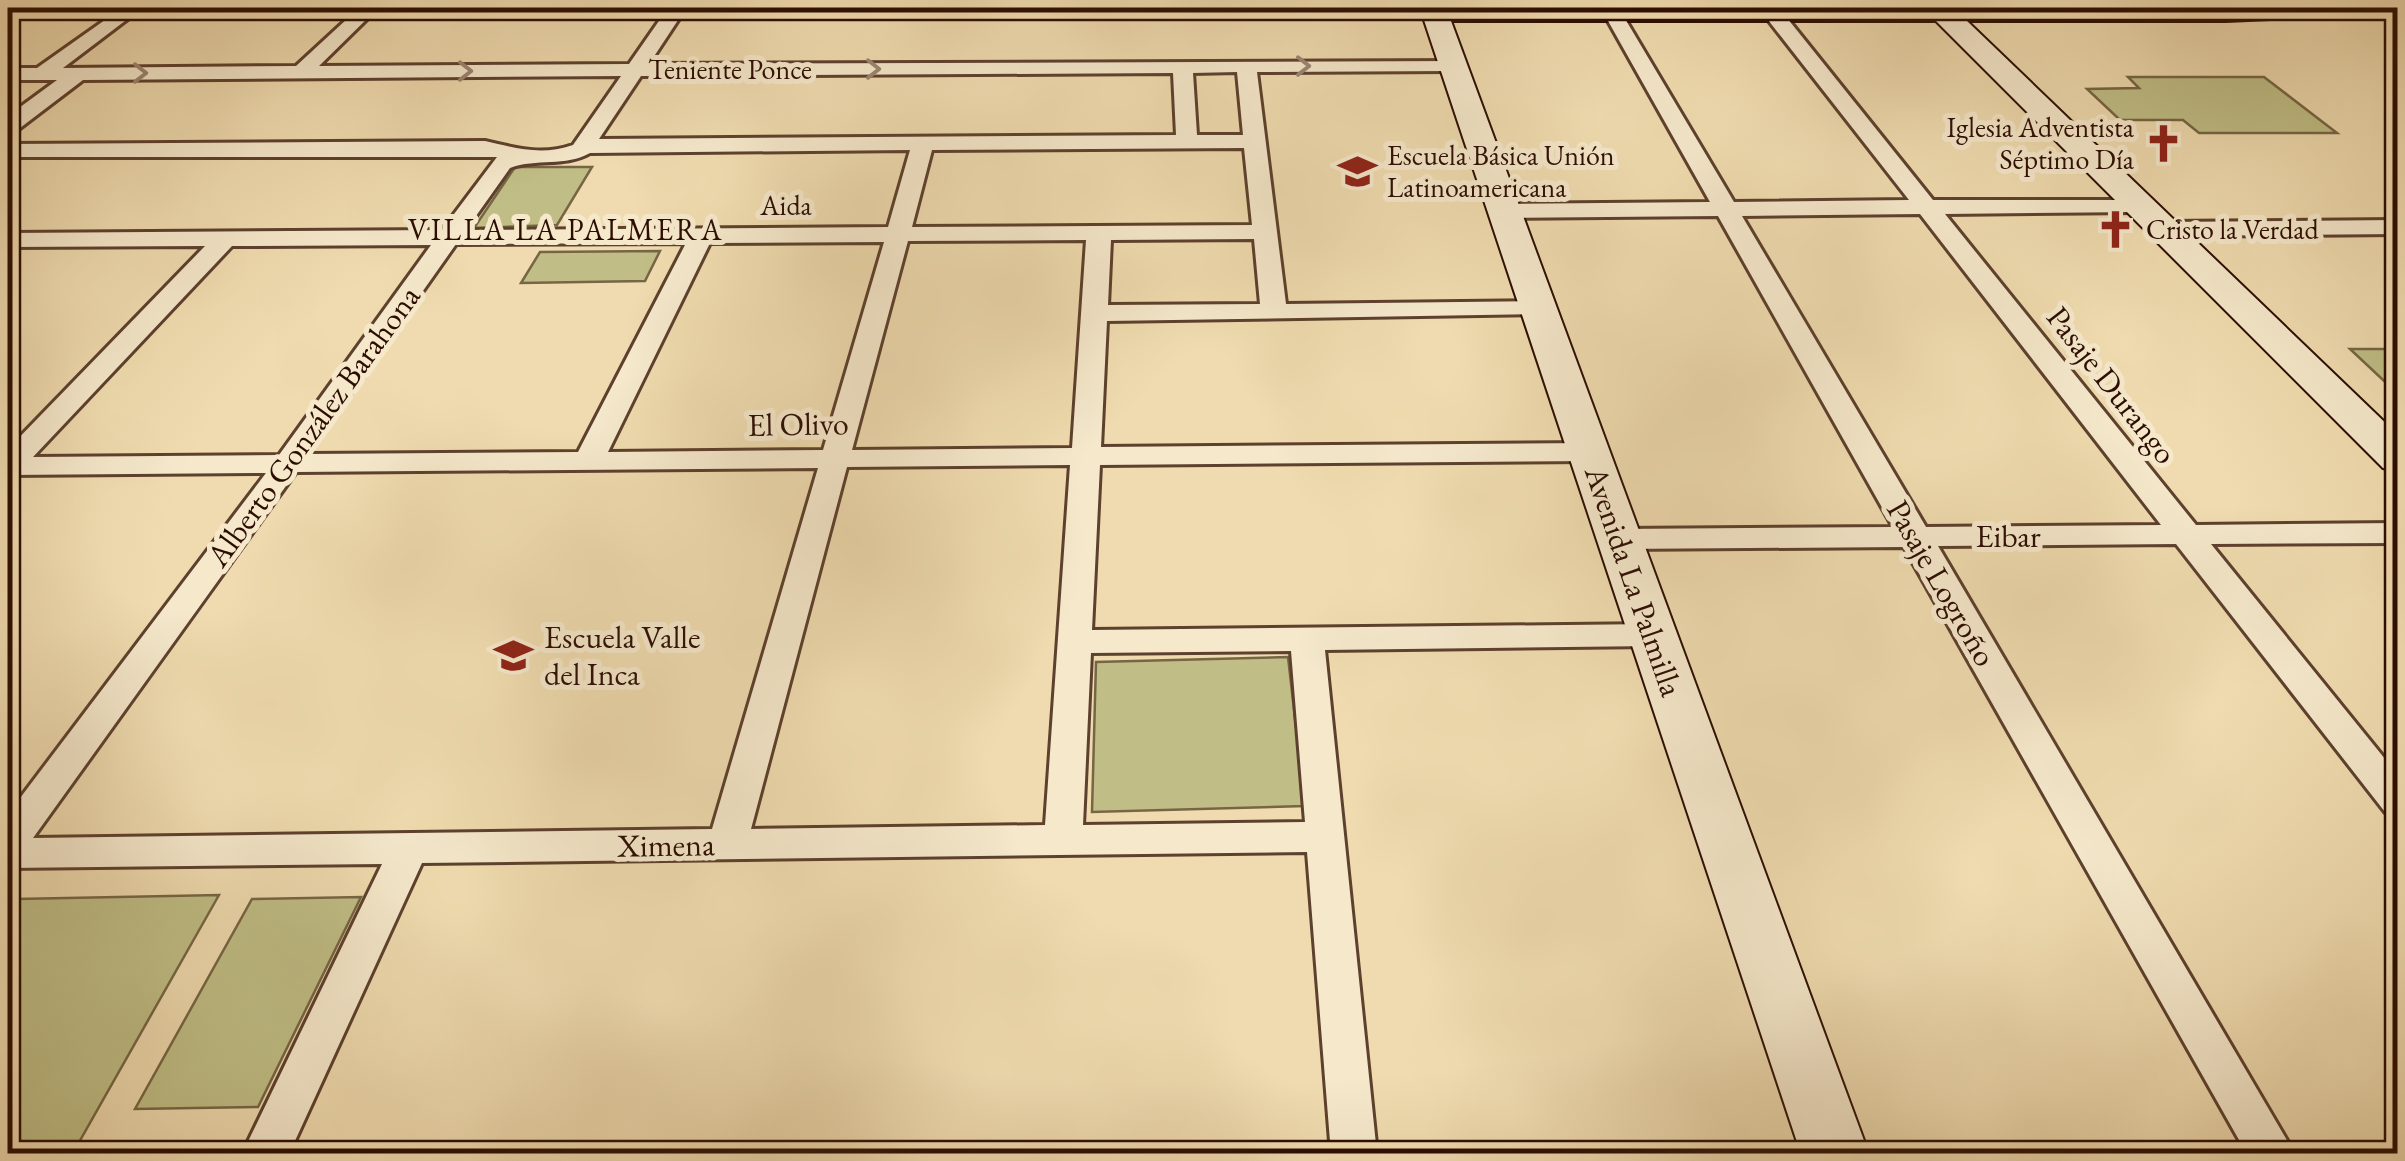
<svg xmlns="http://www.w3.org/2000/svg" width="2405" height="1161" viewBox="0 0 2405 1161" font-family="'EB Garamond',serif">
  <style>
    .green { fill: #c0be86; stroke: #766644; stroke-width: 2.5 }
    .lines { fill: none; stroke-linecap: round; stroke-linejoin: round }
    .street-casing { stroke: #5d402d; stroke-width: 6 }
    .secondary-casing { stroke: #2c0d02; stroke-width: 4 }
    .street { fill: #f5e8cb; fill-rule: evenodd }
    .secondary { fill: #f5e8cb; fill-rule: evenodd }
    .oneway { stroke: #9b8571 }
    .labels { text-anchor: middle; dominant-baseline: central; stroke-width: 10; stroke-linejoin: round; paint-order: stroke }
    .far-street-label { font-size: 28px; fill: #2c0d02; stroke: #f5e8cb }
    .far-poi-label { font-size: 28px; fill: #2c0d02; stroke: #f5e8cb; text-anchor: start }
    .far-neighbourhood-label { font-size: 30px; letter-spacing: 2.5px; fill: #2c0d02; stroke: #f5e8cb }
    .street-label { font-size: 32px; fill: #2c0d02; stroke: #f5e8cb }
    .poi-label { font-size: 32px; fill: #2c0d02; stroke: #f5e8cb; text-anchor: start }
  </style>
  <rect width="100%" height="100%" fill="#efdbaf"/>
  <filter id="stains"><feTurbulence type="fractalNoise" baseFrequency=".002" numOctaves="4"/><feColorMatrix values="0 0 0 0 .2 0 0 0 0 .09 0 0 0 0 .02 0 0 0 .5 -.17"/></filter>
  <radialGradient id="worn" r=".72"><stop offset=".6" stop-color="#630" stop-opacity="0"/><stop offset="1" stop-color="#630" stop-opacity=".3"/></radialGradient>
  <g class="green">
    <path d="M2128,77H2264L2337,133H2199L2183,120H2120L2087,89L2139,88Z"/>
    <path d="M515,167H592L557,225L474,228Z"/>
    <path d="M660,251L645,281L521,283L540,252Z"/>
    <path d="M2350,349H2397V393Z"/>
    <path d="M1288,657L1305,806L1092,812L1096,662Z"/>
    <path d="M219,895L78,1144L8,1146V912L16,899Z"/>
    <path d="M361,897L258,1107L135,1109L252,899Z"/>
  </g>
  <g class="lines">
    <defs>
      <g id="street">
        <path d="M122,8H142L63,68L296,66L359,8H378L319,66L629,64L668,8H686L649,64L1460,61L1463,65L1453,71L1257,72L1286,304L1539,301L1552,309L1548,314L1107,321L1101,447L1589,443L1599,446L1604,452L1599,458L1589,461L1100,465L1092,630L1653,624L1665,627L1670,635L1665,643L1653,646L1325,650L1377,1154H1331L1307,852L422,863L289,1154H242L382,864L8,868V814L266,473L8,475V449L205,246L8,247V233L442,230L497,157H8V144L485,141C516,148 541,156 573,145L621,76L83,80L16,131L8,132V116L57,80H8V68H37ZM1237,72L1243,135H1197L1193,73ZM1173,73L1176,135L599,139L641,76ZM1244,148L1252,225L912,227L932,150ZM910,150L888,227L466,230L510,168C536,158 566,167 590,153ZM1254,239L1260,304L1108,305L1111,240ZM1086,240L1072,448L852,450L908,241ZM884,242L823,450L608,452L710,243ZM686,243L578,452L308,454L456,244ZM431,245L279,455L33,457L232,246ZM1070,465L1045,825L751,829L847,467ZM818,468L712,829L33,838L296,472ZM1291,651L1305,822L1083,825L1091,653Z"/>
        <path d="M1605,8H1619L1621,12L1734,202L1909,200L1765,16L1763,12L1768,8H1779L1933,200H2147L2151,205L2139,212L1945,214L2196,525L2398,523V543L2211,544L2398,775V816L2385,812L2176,544L1938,546L2295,1154H2247L1904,547L1619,549L1608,546L1603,539L1608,532L1619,529L1893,527L1718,216L1504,218L1492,211L1504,204L1710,202L1603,12ZM1920,214L2161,525L1926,527L1742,216Z"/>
        <path d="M2398,220V234L2163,236L2151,229L2163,222Z"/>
      </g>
      <path id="secondary" d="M1420,8H2354L2341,16L2226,21H1967L2398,435V472L2383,468L1936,21H1451L1869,1154H1801Z"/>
    </defs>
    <use href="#street" class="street-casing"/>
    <use href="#secondary" class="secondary-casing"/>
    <use href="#street" class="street"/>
    <use href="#secondary" class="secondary"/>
  </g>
  <defs><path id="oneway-chevron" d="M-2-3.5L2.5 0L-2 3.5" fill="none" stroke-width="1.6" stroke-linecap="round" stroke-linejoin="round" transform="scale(2.5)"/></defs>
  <g class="oneway">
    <use href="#oneway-chevron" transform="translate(1303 66)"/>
    <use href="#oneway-chevron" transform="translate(873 69)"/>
    <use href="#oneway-chevron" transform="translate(465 71)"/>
    <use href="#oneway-chevron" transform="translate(140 73)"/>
  </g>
  <defs>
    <symbol id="church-bare" viewBox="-9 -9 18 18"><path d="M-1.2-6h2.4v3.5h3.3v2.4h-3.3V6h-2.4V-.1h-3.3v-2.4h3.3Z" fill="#8f2418" stroke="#f5e8cb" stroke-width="2.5" paint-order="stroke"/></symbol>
    <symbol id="school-bare" viewBox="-9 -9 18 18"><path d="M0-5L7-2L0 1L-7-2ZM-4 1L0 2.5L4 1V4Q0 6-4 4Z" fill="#8f2418" stroke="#f5e8cb" stroke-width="2.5" paint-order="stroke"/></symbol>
  </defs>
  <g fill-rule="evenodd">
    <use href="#church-bare" x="2136" y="116" width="55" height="55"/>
    <use href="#school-bare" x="1330" y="144" width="55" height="55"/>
    <use href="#church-bare" x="2088" y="202" width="55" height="55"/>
    <use href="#school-bare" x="486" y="628" width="55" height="55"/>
  </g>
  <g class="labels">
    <g class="far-street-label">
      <text x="730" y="69">Teniente Ponce</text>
      <text x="786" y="205">Aida</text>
    </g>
    <g class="far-poi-label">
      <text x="2134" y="127" text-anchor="end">Iglesia Adventista<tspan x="2134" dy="32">Séptimo Día</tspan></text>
      <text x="1387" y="155">Escuela Básica Unión<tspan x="1387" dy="32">Latinoamericana</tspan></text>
      <text x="2146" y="229">Cristo la Verdad</text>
    </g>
    <g class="far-neighbourhood-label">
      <text x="566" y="229">VILLA LA PALMERA</text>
    </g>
    <g class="street-label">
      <text transform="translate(2112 385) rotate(52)">Pasaje Durango</text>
      <text transform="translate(798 424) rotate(-1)">El Olivo</text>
      <text transform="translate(313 426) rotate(-54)">Alberto González Barahona</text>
      <text x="2008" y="536">Eibar</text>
      <text transform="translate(1634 581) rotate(71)">Avenida La Palmilla</text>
      <text transform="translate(1942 583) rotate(60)">Pasaje Logroño</text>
      <text transform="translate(666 845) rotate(-1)">Ximena</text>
    </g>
    <g class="poi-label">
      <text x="544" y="637">Escuela Valle<tspan x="544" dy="37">del Inca</tspan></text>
    </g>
  </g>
  <rect width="2405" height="1161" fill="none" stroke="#efdbaf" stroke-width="40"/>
  <rect x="10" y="10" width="2385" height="1141" fill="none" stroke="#2c0d02" stroke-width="5"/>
  <rect x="20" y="20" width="2365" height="1121" fill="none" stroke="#2c0d02" stroke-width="2.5"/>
  <rect width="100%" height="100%" filter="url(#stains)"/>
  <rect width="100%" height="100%" fill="url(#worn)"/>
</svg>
